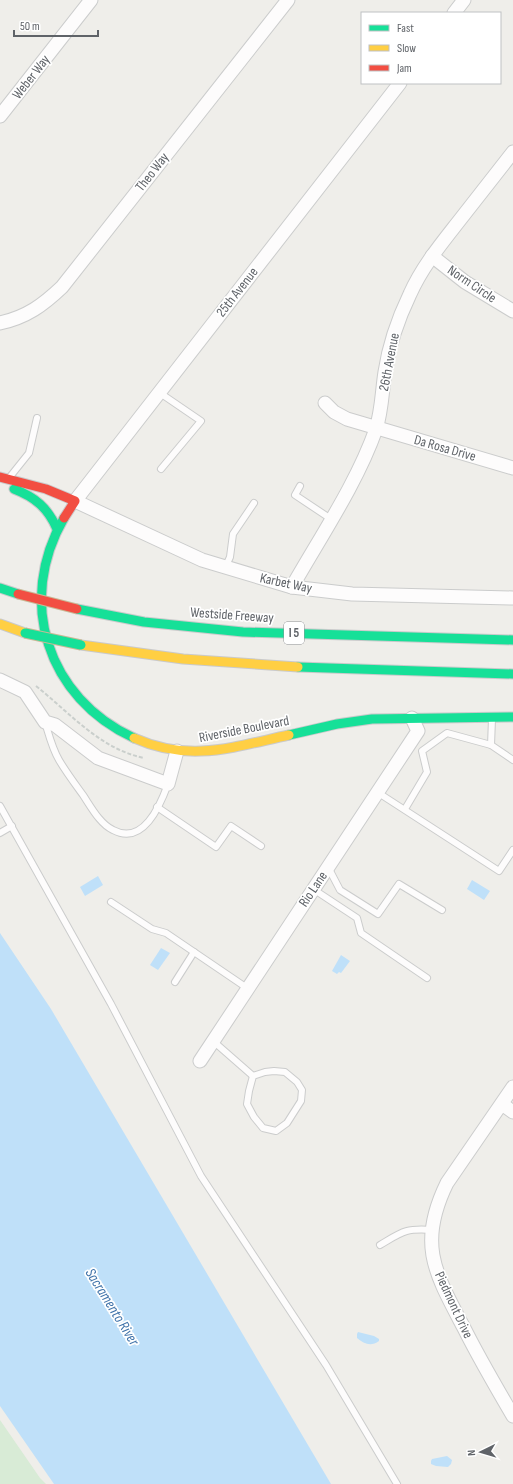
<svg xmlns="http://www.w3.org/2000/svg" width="513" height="1484" viewBox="0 0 513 1484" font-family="'Sofia Sans Condensed',sans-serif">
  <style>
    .green { fill: #d8ebd6 }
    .water { fill: #bfe0f9 }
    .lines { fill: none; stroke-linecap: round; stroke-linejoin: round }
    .lane-casing { stroke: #cbcccc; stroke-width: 8 }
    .street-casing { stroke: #cbcccc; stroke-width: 15 }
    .fast-casing { stroke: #cacacb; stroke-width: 11 }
    .slow-casing { stroke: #cacacb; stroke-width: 11 }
    .jam-casing { stroke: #cacacb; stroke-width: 11 }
    .path { stroke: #cacfcc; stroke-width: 2; stroke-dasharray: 4 2; stroke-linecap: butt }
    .lane { stroke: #fdfcfc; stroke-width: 6 }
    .street { stroke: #fdfcfc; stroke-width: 13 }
    .fast { stroke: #16e098; stroke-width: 9 }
    .slow { stroke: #ffcf43; stroke-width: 9 }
    .jam { stroke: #f24e42; stroke-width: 9 }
    .fast-bridge-casing { stroke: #c8b996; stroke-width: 11; stroke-linecap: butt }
    .jam-bridge-casing { stroke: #c8b996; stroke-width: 11; stroke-linecap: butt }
    .fast-bridge { stroke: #16e098; stroke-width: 9 }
    .jam-bridge { stroke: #f24e42; stroke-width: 9 }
    .labels { text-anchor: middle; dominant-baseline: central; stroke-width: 3.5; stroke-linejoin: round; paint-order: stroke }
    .shield { fill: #fff; stroke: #8f9295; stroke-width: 1 }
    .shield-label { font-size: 13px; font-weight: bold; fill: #5f6368 }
    .street-label { font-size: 14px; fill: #5f6368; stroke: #fff }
    .water-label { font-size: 15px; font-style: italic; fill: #4174aa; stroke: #fff }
  </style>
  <rect width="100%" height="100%" fill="#efeeea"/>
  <path class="green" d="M0,1420L40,1478L46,1484H0Z"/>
  <g class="water">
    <path d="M98,876L103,885L85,896L80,887Z"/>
    <path d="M472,880L490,891L484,900L467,889Z"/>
    <path d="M0,933L51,1009L331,1484H54L0,1406Z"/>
    <path d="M161,948L170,953L158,970L150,965Z"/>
    <path d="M341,955L350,961L341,973L339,972L337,974L332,971Z"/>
    <path d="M358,1332L374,1336L379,1339V1341C371,1347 364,1344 357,1338V1334Z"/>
    <path d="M447,1456L452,1460L451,1464L448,1467L436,1466L431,1464V1461L432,1459Z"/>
  </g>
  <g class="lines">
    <defs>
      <g id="lane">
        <path d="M160,393L201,421L161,469"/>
        <path d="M9,478L29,453L37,418"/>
        <path d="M300,486L295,495L331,519"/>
        <path d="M225,568L230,557L233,534L254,503"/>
        <path d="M45,722C49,735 52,748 59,760C66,772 75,784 83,795C91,807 100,824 113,830C143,846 160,806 168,784"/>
        <path d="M491,745L492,719"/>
        <path d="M377,792L499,871L513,850"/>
        <path d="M0,806L111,1004L201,1176L326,1365L397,1484"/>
        <path d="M157,807L216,847L231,826L261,846"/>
        <path d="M405,809L427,772L422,751L447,733L491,745L513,760"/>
        <path d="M0,833L12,826"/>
        <path d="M328,867L340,890L378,914L399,884L442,910"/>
        <path d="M313,889L357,918L361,933L427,978"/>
        <path d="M111,902L152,929L166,933L247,988"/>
        <path d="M175,982L194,952"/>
        <path d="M213,1041L253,1076"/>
        <path d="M274,1071L285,1072L297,1082L302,1090L301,1101L287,1123L276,1131L263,1128L254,1117L247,1104L249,1091L253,1076L265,1072Z"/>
        <path d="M380,1245C402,1232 405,1228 432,1230"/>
      </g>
      <g id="street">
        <path d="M454,13L464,0"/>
        <path d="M400,83L75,501L202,560L292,587L352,594L513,598"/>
        <path d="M0,116L91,0"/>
        <path d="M432,256L465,282L513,311"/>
        <path d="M0,323C27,317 43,305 62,287L288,0"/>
        <path d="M325,403L334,412L347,419L513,468"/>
        <path d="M292,587C321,536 357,483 376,429C382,410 382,391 385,372C389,345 398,319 410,294C422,267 441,244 459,221C477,198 495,175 513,152"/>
        <path d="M0,680L25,692L45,722L55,725L98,758L168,784L177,751"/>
        <path d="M200,1061L418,731L412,718"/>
        <path d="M513,1087L447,1183C417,1244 435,1273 464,1328C479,1358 496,1387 513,1416"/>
        <path d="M502,1104L513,1112"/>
      </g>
      <g id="fast">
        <path d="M14,489C35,497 48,508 57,529"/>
        <path d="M64,518C16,601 47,698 134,738"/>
        <path d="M0,588L18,594"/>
        <path d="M77,609L144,622L243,632L513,640"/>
        <path d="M298,667L513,674"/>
        <path d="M289,735L337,724L372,719L513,717"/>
      </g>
      <g id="slow">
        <path d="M0,624L25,633"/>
        <path d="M81,645L183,659L298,667"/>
        <path d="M134,738C190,763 233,747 289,735"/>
      </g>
      <path id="jam" d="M0,477L46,489L75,501L64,518"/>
    </defs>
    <use href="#lane" class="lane-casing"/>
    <use href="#street" class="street-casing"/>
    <use href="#fast" class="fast-casing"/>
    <use href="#slow" class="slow-casing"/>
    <use href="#jam" class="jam-casing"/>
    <path class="path" d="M36,686C70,713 100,749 144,758"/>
    <use href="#lane" class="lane"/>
    <use href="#street" class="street"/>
    <use href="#fast" class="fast"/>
    <use href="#slow" class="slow"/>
    <use href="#jam" class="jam"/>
    <defs>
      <path id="fast-bridge" d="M25,633L81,645"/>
      <path id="jam-bridge" d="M18,594L77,609"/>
    </defs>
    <use href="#fast-bridge" class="fast-bridge-casing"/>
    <use href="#jam-bridge" class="jam-bridge-casing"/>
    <use href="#fast-bridge" class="fast-bridge"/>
    <use href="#jam-bridge" class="jam-bridge"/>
  </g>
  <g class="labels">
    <rect class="shield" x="284" y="622" width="20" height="22" rx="3"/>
    <g class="shield-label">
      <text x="294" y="633">I 5</text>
    </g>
    <g class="street-label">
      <text transform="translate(31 77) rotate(-52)">Weber Way</text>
      <text transform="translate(152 172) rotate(-52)">Theo Way</text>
      <text transform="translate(472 284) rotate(34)">Norm Circle</text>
      <text transform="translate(237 292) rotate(-52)">25th Avenue</text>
      <text transform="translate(389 362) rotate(-79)">26th Avenue</text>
      <text transform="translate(445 448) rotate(16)">Da Rosa Drive</text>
      <text transform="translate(286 583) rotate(12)">Karbet Way</text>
      <text transform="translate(232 615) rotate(4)">Westside Freeway</text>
      <text transform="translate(244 729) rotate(-11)">Riverside Boulevard</text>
      <text transform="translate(313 889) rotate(-56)">Rio Lane</text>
      <text transform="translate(454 1305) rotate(65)">Piedmont Drive</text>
    </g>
    <g class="water-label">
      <text transform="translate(112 1307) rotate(58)">Sacramento River</text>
    </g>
  </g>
  <rect x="361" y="12" width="140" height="72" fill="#ffffff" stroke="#bfc1c3"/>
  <rect x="369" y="25" width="20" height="6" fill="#16e098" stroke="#bfc1c3"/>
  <text x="397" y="32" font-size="12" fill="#5f6368">Fast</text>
  <rect x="369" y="45" width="20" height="6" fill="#ffcf43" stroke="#bfc1c3"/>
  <text x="397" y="52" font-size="12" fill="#5f6368">Slow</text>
  <rect x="369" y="65" width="20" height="6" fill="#f24e42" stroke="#bfc1c3"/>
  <text x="397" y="72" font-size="12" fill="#5f6368">Jam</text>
  <g transform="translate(481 1452) rotate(265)" stroke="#ffffff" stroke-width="3" paint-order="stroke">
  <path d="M0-3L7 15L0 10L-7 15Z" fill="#5f6368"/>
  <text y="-6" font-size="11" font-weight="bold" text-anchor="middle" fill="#5f6368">N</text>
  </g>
  <path d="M14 30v6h84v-6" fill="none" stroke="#5f6368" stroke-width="2"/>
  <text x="20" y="30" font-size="12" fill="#5f6368" stroke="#ffffff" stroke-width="3" paint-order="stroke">50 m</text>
</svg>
